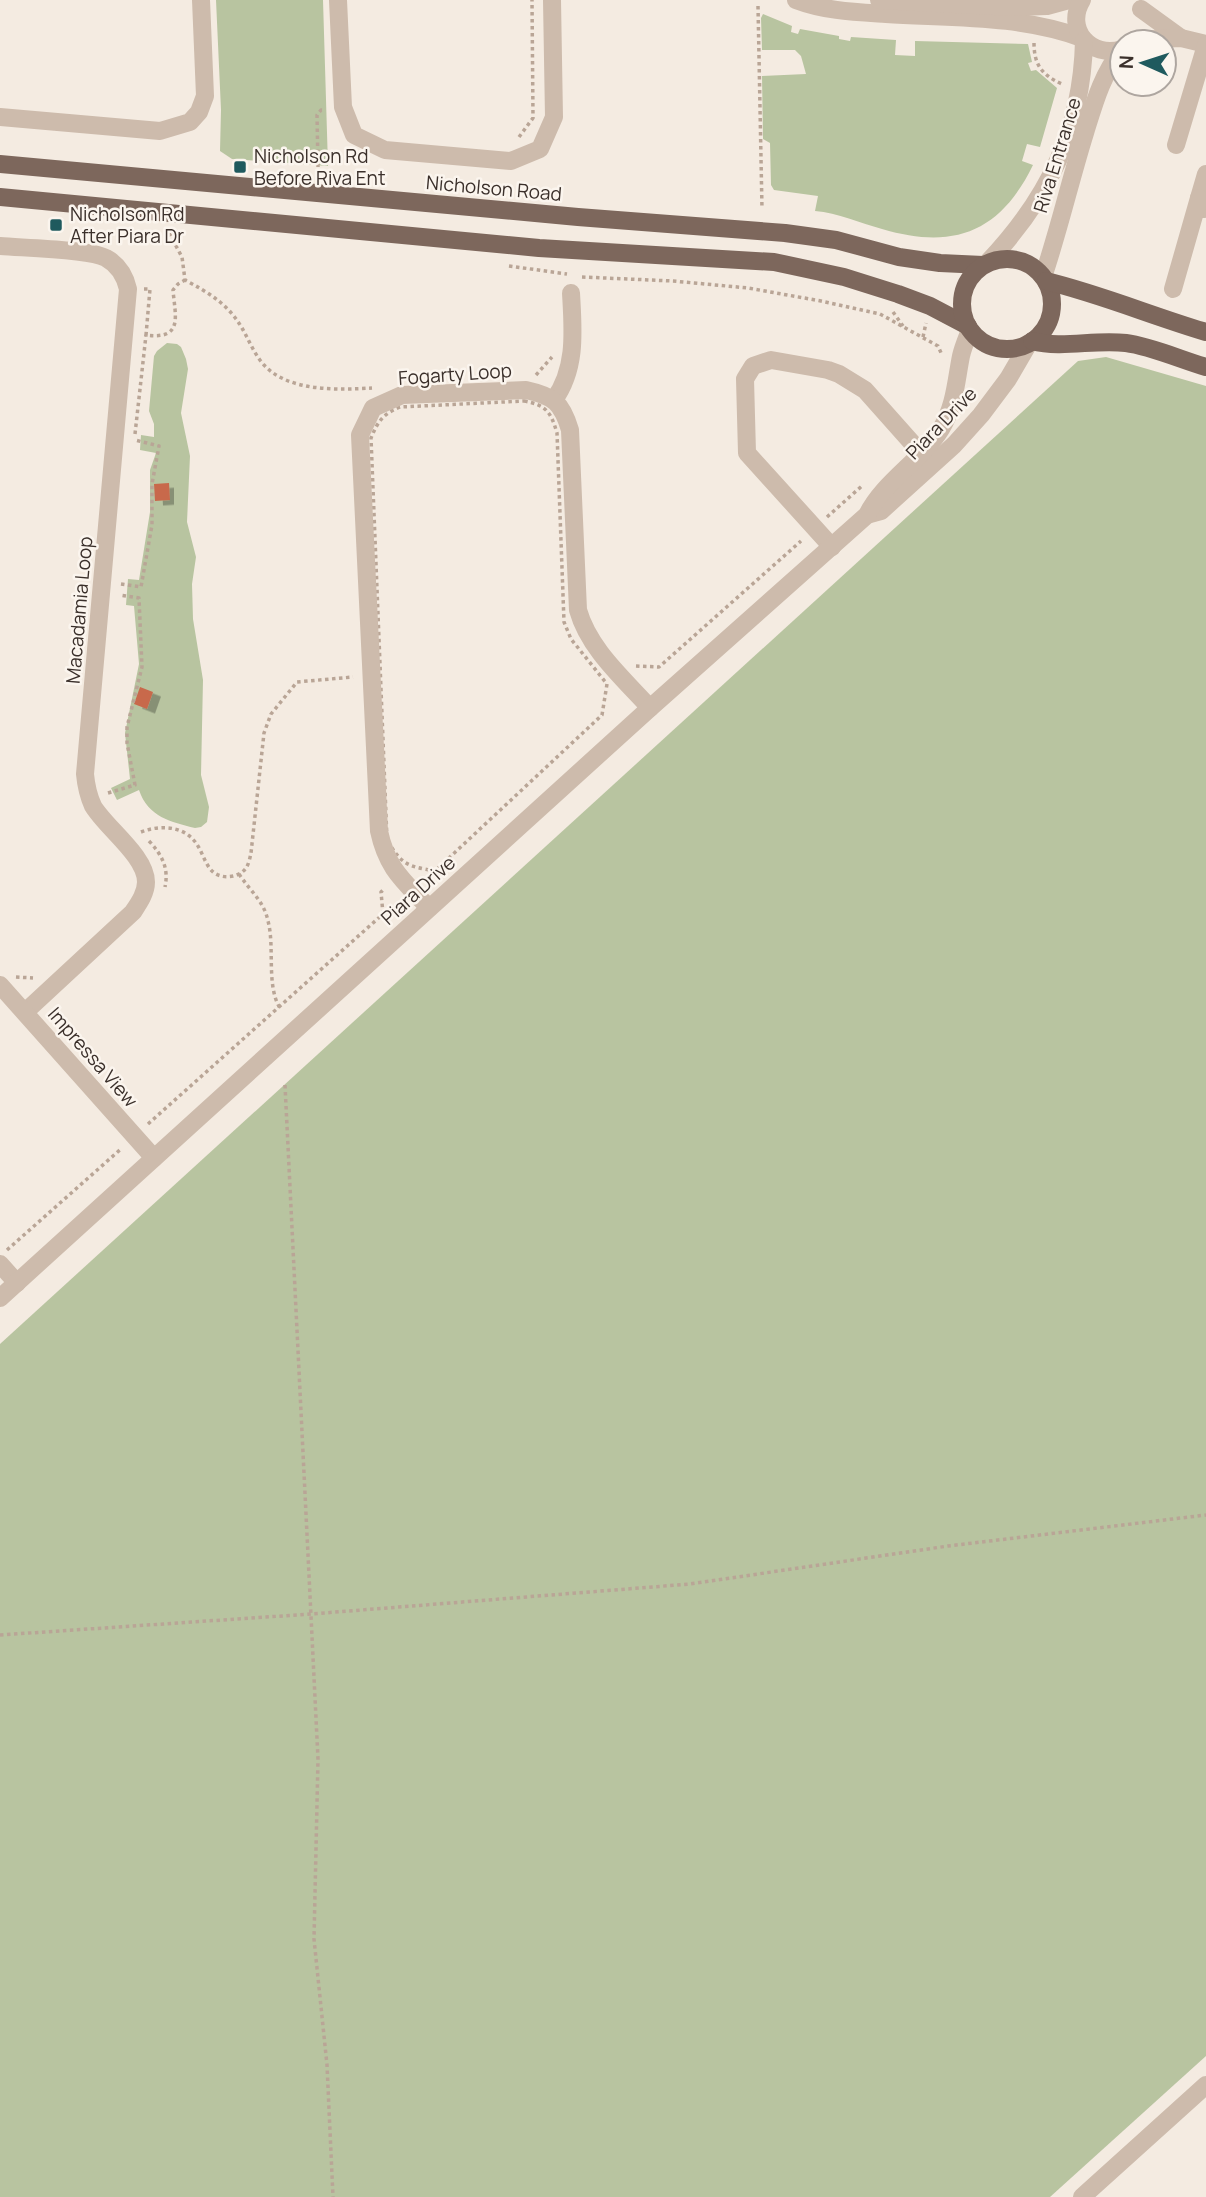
<svg xmlns="http://www.w3.org/2000/svg" width="1206" height="2197" viewBox="0 0 1206 2197" font-family="Manrope,sans-serif">
  <style>
    .green { fill: #b8c4a0 }
    .building { fill: #c8694b; filter: url(#shadow) }
    .lines { fill: none; stroke-linecap: round; stroke-linejoin: round }
    .path { stroke: #b9a596; stroke-width: 3.5; stroke-dasharray: 3.5 3.5; stroke-linecap: butt }
    .minor { stroke: #cdbbac; stroke-width: 18 }
    .major { stroke: #7d675c; stroke-width: 18 }
    .poi-dot { fill: #1f5a5e; stroke: #fbf5ee; stroke-width: 2.5 }
    .labels { text-anchor: middle; dominant-baseline: central; stroke-width: 5; stroke-linejoin: round; paint-order: stroke }
    .street-label { font-size: 19px; fill: #3b302b; stroke: #fbf5ee }
    .poi-label { font-size: 19px; fill: #3b302b; stroke: #fbf5ee; text-anchor: start }
  </style>
  <defs>
    <filter id="shadow"><feDropShadow dx="8" dy="4.5" stdDeviation="0" flood-color="#0004"/></filter>
  </defs>
  <rect width="100%" height="100%" fill="#f4ebe1"/>
  <g class="green">
    <path d="M216,0H323L328,166L232,159L220,151L221,110Z"/>
    <path d="M763,14L792,26L791,32L798,34L800,29L839,36V39L850,41L851,37L896,40L895,55L915,56V41L1028,44L1032,62L1028,63L1031,71L1036,70L1057,88L1040,147L1027,144L1022,161L1033,165C1000,233 953,250 882,229C860,223 838,213 815,211L818,196L774,190L771,185L770,143L763,139L762,76L806,74L801,56L795,50H762L761,18Z"/>
    <path d="M167,343L177,344L181,347L186,359L188,369L181,413L190,456L187,522L196,557L192,584L193,619L203,680L201,775L209,807L207,822L201,827L195,828C171,822 148,817 139,790L117,800L111,788L130,779L125,733L139,664L134,606L126,605L128,579L139,580L150,512V470L156,453L140,450L141,435L154,437V424L149,411L154,356L157,351Z"/>
    <path d="M1106,357L1206,386V2056L1050,2197H0V1344L1078,361Z"/>
  </g>
  <g class="building">
    <path d="M169,483L170,500L155,501L154,484Z"/>
    <path d="M140,687L153,692L147,709L134,704Z"/>
  </g>
  <g class="lines">
    <g class="path">
      <path d="M758,6L762,209"/>
      <path d="M1034,43C1034,65 1042,75 1062,84"/>
      <path d="M519,137L533,118L532,0"/>
      <path d="M318,167L317,115L321,110H325"/>
      <path d="M169,233L182,257L185,280C209,293 228,304 242,328C249,340 254,354 264,365C289,392 338,390 372,388"/>
      <path d="M509,266L567,274"/>
      <path d="M582,277L673,281L748,288L821,301L880,314L938,346L942,355"/>
      <path d="M144,289H150L146,335C184,340 175,316 173,290L178,284L185,280"/>
      <path d="M893,312L903,326"/>
      <path d="M923,337L926,323"/>
      <path d="M536,375L552,357"/>
      <path d="M524,401C547,405 551,413 557,433L564,622L571,639L607,684L602,715L435,871C407,866 402,865 387,840L371,438C378,421 383,414 400,407Z"/>
      <path d="M135,434L146,335"/>
      <path d="M827,517L863,485"/>
      <path d="M121,584L141,587L152,525V484L159,446L135,440"/>
      <path d="M636,666L659,667L801,541"/>
      <path d="M108,793L135,785L127,743V727L142,667L139,598L120,595"/>
      <path d="M141,832C159,825 183,825 196,843C202,851 205,864 212,871C221,880 239,878 246,868C249,864 250,857 251,853L264,733L271,714L297,682L353,677"/>
      <path d="M149,841C162,855 169,868 165,887"/>
      <path d="M239,874C250,891 264,901 268,921C275,947 266,986 280,1008"/>
      <path d="M16,977L33,978"/>
      <path d="M285,1085L318,1759L314,1939L327,2065L333,2197"/>
      <path d="M148,1124L383,914L381,892L385,888"/>
      <path d="M7,1250L122,1148"/>
      <path d="M0,1635L311,1614L690,1584L948,1546L1206,1515"/>
    </g>
    <g class="minor">
      <path d="M338,0L343,107L354,135L385,150L511,161L540,149L554,117L552,0"/>
      <path d="M796,0C825,11 855,12 886,14C951,18 1020,15 1082,38"/>
      <path d="M879,0L1013,7L1047,6L1069,0"/>
      <path d="M1082,0C1064,29 1091,59 1122,49"/>
      <path d="M1141,9L1181,38"/>
      <path d="M1134,40L1181,38L1206,44"/>
      <path d="M0,117L160,131L190,122L199,112L205,96L201,0"/>
      <path d="M1176,145L1206,45"/>
      <path d="M1204,209L1199,198L1206,174"/>
      <path d="M0,246C23,248 88,249 106,258C119,265 125,276 128,289L85,774C86,785 88,795 93,806C106,828 146,856 146,882C146,893 139,903 133,912L25,1012"/>
      <path d="M987,263C1048,199 1082,130 1084,41"/>
      <path d="M1043,277C1059,230 1070,181 1085,133C1094,104 1102,74 1122,50"/>
      <path d="M1173,289L1199,198"/>
      <path d="M554,400C577,368 573,330 571,293"/>
      <path d="M870,514L881,511L954,445L981,415L1008,379L1029,343"/>
      <path d="M832,547L747,453L745,379L753,366L771,360L828,370L839,374L865,390L921,453"/>
      <path d="M429,908C404,881 387,869 379,831L360,435L373,408L402,395L526,390C554,396 562,403 570,430L578,610C589,649 623,678 650,708"/>
      <path d="M0,985L154,1158"/>
      <path d="M0,1264L17,1283"/>
      <path d="M0,1298L650,708L867,515C884,481 921,461 941,429C955,406 956,381 961,356C963,347 967,338 970,330"/>
      <path d="M1082,2197L1206,2085"/>
    </g>
    <g class="major">
      <path d="M0,164L578,217L785,233L836,240L899,257L940,263L983,265"/>
      <path d="M0,197L539,248L774,262L844,277L898,294L930,306L968,326"/>
      <circle cx="1007" cy="304" r="45"/>
      <path d="M1046,281C1100,294 1152,316 1206,332"/>
      <path d="M1032,341C1063,349 1094,339 1126,343C1150,346 1182,360 1206,367"/>
    </g>
  </g>
  <g class="poi-dot">
    <rect x="233" y="160" width="14" height="14" rx="3.5"/>
    <rect x="49" y="218" width="14" height="14" rx="3.5"/>
  </g>
  <g class="labels">
    <g class="street-label">
      <text transform="translate(1057 155) rotate(-73)">Riva Entrance</text>
      <text transform="translate(494 188) rotate(5)">Nicholson Road</text>
      <text transform="translate(455 374) rotate(-4)">Fogarty Loop</text>
      <text transform="translate(941 423) rotate(-46)">Piara Drive</text>
      <text transform="translate(79 610) rotate(-85)">Macadamia Loop</text>
      <text transform="translate(418 890) rotate(-42)">Piara Drive</text>
      <text transform="translate(93 1057) rotate(49)">Impressa View</text>
    </g>
    <g class="poi-label">
      <text x="254" y="156">Nicholson Rd<tspan x="254" dy="22">Before Riva Ent</tspan></text>
      <text x="70" y="214">Nicholson Rd<tspan x="70" dy="22">After Piara Dr</tspan></text>
    </g>
  </g>
  <g transform="translate(1143 63) rotate(273)"><circle r="33" fill="#fbf5ee" stroke="#aea6a0" stroke-width="2"/>
  <path d="M0-5L12 26L0 18L-12 26Z" fill="#1f5a5e"/>
  <text y="-10" font-size="19" font-weight="bold" text-anchor="middle" fill="#3b302b">N</text>
  </g>
</svg>
